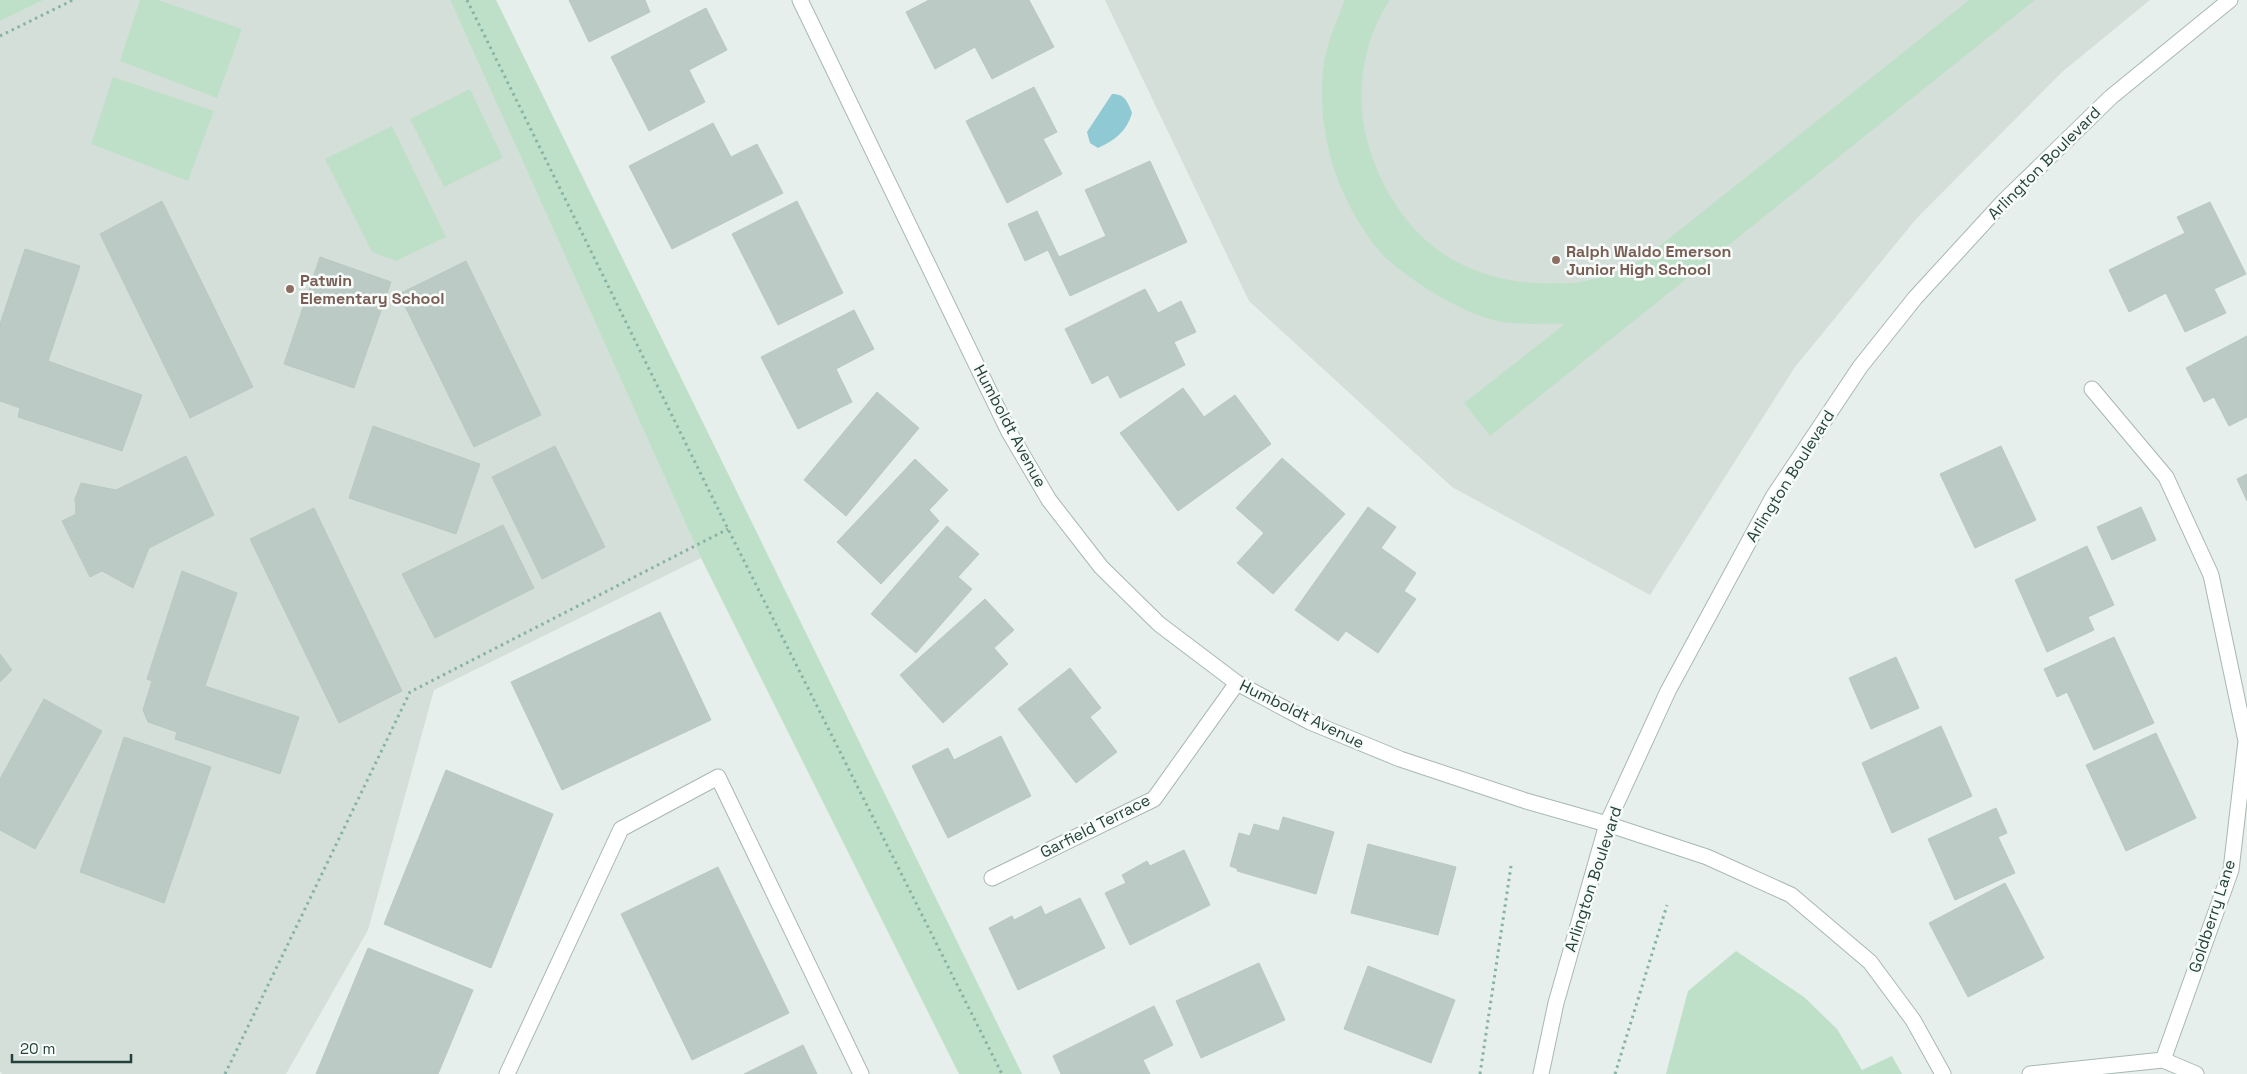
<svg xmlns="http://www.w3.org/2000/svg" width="2247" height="1074" viewBox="0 0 2247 1074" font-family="'Space Grotesk',sans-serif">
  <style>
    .built { fill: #d4dfda }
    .green { fill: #bfe0c8 }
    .water { fill: #8ec9d4 }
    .building { fill: #bbcac4; stroke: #b8c9c2 }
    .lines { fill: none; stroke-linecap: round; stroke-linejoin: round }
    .service-casing { stroke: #a8b8b2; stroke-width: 17 }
    .minor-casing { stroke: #a8b8b2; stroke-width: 17 }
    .tertiary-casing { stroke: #a8b8b2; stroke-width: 17 }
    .path { stroke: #86b3a5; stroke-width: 3; stroke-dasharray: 2.5 4; stroke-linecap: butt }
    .service { stroke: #fff; stroke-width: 15 }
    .minor { stroke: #fff; stroke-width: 15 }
    .tertiary { stroke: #fff; stroke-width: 15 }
    .education-dot { fill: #8d6e63; stroke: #f7fbf9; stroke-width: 2 }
    .labels { text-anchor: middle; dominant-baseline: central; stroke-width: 5; stroke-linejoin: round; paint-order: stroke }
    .street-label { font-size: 16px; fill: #24423a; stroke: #f7fbf9 }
    .education-label { font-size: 16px; font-weight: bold; fill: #785e54; stroke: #f7fbf9; text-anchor: start }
  </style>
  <rect width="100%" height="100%" fill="#e6efeb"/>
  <g class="built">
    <path d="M44,0H450L701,558L434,690L368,930L286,1074H2L0,1071V21Z"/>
    <path d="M1105,0H2150L2062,72L1916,219L1795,367L1650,595L1452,487L1249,301Z"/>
  </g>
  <g class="green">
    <path d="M0,0H44L0,21Z"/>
    <path d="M140,0H158L242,29L217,98L120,61Z"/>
    <path d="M450,0H496L1022,1074H959L701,558Z"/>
    <path d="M1345,0H1390C1368,32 1359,73 1362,112C1367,165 1399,225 1445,255C1476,275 1517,285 1553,283C1562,283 1571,284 1580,282C1603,278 1623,269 1643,259L1969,0H2035L1490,436L1464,403L1565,324C1542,323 1517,326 1493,320C1459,310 1429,292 1400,270C1395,265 1388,261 1383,255C1339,205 1316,135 1323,69C1326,45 1336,22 1345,0Z"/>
    <path d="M113,77L214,111L188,181L91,144Z"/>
    <path d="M470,89L503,158L444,187L410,119Z"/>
    <path d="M392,126L446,237L396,261L372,252L325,159Z"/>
    <path d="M1736,951L1804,997L1837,1029L1862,1070L1892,1056L1902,1074H1666L1688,991Z"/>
  </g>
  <path class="water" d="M1112,94C1124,93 1128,102 1132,113C1127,131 1115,140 1098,148L1090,143L1087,132Z"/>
  <g class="building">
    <path d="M569,0H645L650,12L589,42Z"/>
    <path d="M929,0H1029L1054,47L992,79L975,47L935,69L906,12Z"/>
    <path d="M706,8L727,50L689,70L705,102L649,131L611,57Z"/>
    <path d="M1034,87L1057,132L1043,139L1062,174L1007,203L966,121Z"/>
    <path d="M713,123L731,157L757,144L783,193L672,249L629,166Z"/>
    <path d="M1150,161L1187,242L1070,296L1048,250L1025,261L1008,224L1037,211L1059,257L1106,236L1085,190Z"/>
    <path d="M162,201L253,387L190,418L100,234Z"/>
    <path d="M797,201L843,293L778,325L732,234Z"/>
    <path d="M2210,202L2246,274L2214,289L2226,313L2185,332L2166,293L2129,312L2109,270L2185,233L2177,217Z"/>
    <path d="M25,249L80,266L48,361L142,395L122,451L18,417L20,408L0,401V324Z"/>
    <path d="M320,257L391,282L354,388L284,364Z"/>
    <path d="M466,261L541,415L474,447L399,294Z"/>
    <path d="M1145,289L1158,313L1181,301L1196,332L1174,342L1185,365L1120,398L1108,375L1092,384L1065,329Z"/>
    <path d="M854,310L874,349L836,369L852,402L798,429L761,357Z"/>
    <path d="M2247,336V417L2229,426L2214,397L2204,402L2186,368Z"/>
    <path d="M1183,388L1204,417L1235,395L1271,444L1178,511L1120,433Z"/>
    <path d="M877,392L919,428L846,516L804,480Z"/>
    <path d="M373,426L480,464L456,534L349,498Z"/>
    <path d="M555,446L605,547L542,579L492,477Z"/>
    <path d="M2001,446L2036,520L1975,548L1940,474Z"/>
    <path d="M186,456L214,515L149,548L133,588L102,571L90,577L62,521L76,514L75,499L81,483L116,490Z"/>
    <path d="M1282,458L1345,514L1273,594L1237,563L1264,533L1236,508Z"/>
    <path d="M915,459L948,490L929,510L939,521L881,584L837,542Z"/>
    <path d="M2247,474V501L2237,479Z"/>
    <path d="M1368,507L1396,527L1381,548L1416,573L1404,591L1416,599L1378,653L1346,631L1338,641L1295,610Z"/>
    <path d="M2141,507L2156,540L2112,560L2097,527Z"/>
    <path d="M314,508L402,691L339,723L250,539Z"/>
    <path d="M503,525L534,588L435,638L402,574Z"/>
    <path d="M947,526L979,554L958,577L972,589L916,653L871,614Z"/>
    <path d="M2087,546L2114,605L2088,617L2094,630L2047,652L2015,580Z"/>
    <path d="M182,571L237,593L205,686L299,717L280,774L175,739L177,732L148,722L143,710L152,681L147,679Z"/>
    <path d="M985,599L1014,630L994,648L1008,664L943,723L900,675Z"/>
    <path d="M660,612L711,720L562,790L511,682Z"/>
    <path d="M2114,637L2154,723L2094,750L2067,692L2057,697L2044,669Z"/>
    <path d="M0,654L12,670L0,682Z"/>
    <path d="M1896,657L1919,708L1871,729L1849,678Z"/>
    <path d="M1070,668L1101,708L1090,717L1117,752L1076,783L1018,709Z"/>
    <path d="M44,699L102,731L35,849L0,830V779Z"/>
    <path d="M1941,726L1972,796L1892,833L1862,763Z"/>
    <path d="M2156,733L2196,818L2126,851L2086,765Z"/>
    <path d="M1001,736L1031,796L948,838L912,766L948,748L954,760Z"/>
    <path d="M124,737L211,767L164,903L80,872Z"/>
    <path d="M446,770L553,814L491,968L384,924Z"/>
    <path d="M1996,808L2007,833L1998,837L2015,873L1955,900L1928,839Z"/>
    <path d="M1283,817L1334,832L1316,894L1237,871L1238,869L1230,866L1239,833L1250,836L1254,824L1279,831Z"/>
    <path d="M1368,844L1456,867L1438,935L1351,913Z"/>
    <path d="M1184,850L1210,905L1130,945L1105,893L1126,883L1122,875L1147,861L1150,866Z"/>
    <path d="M718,867L789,1013L692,1060L621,914Z"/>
    <path d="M2005,883L2044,958L1968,997L1929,923Z"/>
    <path d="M1080,898L1105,948L1018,990L989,928L1012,916L1014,920L1041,906L1045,915Z"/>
    <path d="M368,948L473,990L438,1074H316Z"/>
    <path d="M1259,963L1285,1020L1201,1058L1176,1001Z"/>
    <path d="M1368,966L1455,1000L1431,1063L1344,1029Z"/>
    <path d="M1154,1006L1173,1045L1143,1060L1150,1074H1061L1053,1056Z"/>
    <path d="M803,1045L817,1074H744Z"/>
  </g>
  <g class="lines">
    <defs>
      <path id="service" d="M507,1074L621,829L718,777L861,1074"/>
      <g id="minor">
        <path d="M800,0L1009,432L1049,500L1101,567L1159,624L1237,683L1310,722L1400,759L1526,801L1607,824L1707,857L1791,895L1870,962L1913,1020L1943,1074"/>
        <path d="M2092,389L2166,477L2211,575L2246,741L2231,870L2163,1060"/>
        <path d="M992,878L1154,799L1237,683"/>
        <path d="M2030,1074L2163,1060L2196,1074"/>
      </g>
      <path id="tertiary" d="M1541,1074L1556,1003L1607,824L1668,691L1773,497L1860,367L1915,298L2003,202L2111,97L2230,0"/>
    </defs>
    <use href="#service" class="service-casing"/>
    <use href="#minor" class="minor-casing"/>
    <use href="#tertiary" class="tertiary-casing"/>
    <g class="path">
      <path d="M467,0L728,529L1002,1074"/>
      <path d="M0,36L73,0"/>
      <path d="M225,1074L410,692L728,529"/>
      <path d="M1480,1074L1511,866"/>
      <path d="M1615,1074L1667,905"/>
    </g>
    <use href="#service" class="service"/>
    <use href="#minor" class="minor"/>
    <use href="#tertiary" class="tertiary"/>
  </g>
  <g class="education-dot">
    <circle cx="1556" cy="260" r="5"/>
    <circle cx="290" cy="289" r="5"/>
  </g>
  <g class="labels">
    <g class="street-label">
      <text transform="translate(2044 163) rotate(-45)">Arlington Boulevard</text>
      <text transform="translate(1010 426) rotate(62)">Humboldt Avenue</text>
      <text transform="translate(1790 476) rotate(-58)">Arlington Boulevard</text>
      <text transform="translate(1302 714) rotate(26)">Humboldt Avenue</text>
      <text transform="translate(1095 826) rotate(-27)">Garfield Terrace</text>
      <text transform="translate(1593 879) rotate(-72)">Arlington Boulevard</text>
      <text transform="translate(2212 916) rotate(-72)">Goldberry Lane</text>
    </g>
    <g class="education-label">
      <text x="1566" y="251">Ralph Waldo Emerson<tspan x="1566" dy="18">Junior High School</tspan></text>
      <text x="300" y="280">Patwin<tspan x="300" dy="18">Elementary School</tspan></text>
    </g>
  </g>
  <path d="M12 1054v8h119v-8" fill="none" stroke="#24423a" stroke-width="2.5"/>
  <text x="20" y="1054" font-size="15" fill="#24423a" stroke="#f7fbf9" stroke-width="4" paint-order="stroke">20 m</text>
</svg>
